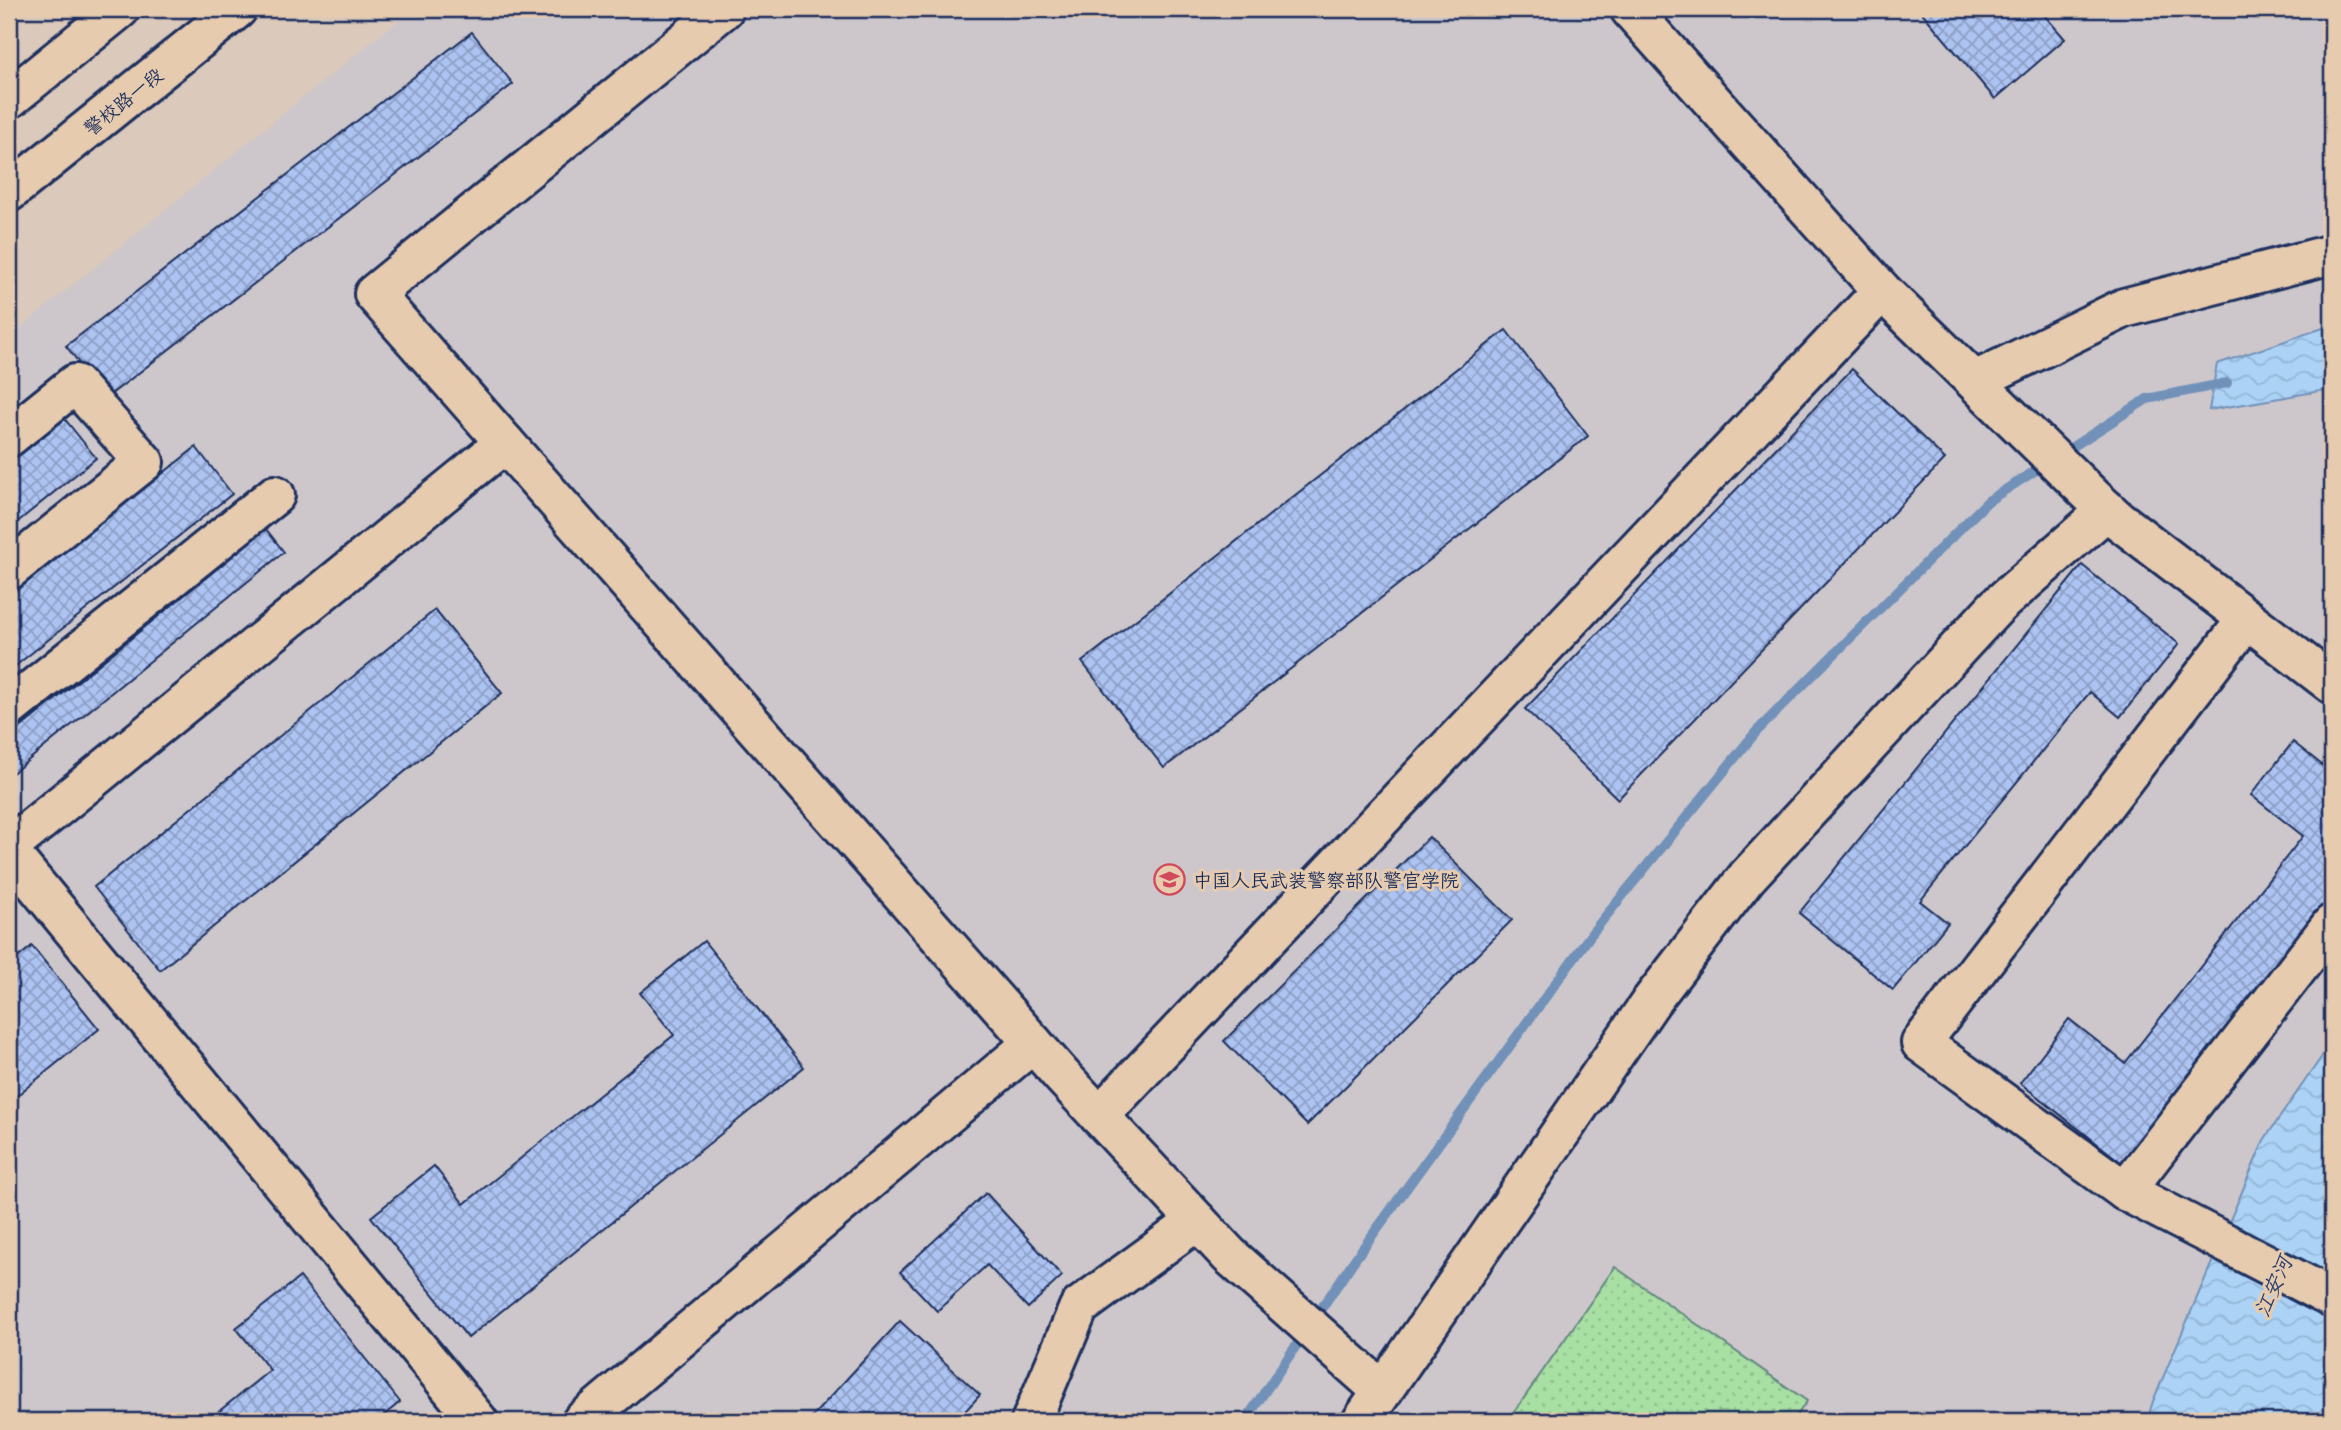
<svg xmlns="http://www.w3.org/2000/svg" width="2341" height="1430" viewBox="0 0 2341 1430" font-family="Mali,'LXGW WenKai TC',sans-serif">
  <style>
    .built { fill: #cdc7cb }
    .grass { fill: url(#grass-dots); stroke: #628780; stroke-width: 2 }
    .water { fill: url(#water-waves); stroke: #7291b9; stroke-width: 2 }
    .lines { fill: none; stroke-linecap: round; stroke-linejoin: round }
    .stream { stroke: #7291b9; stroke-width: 10 }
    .building { fill: url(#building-cross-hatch); stroke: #1b2f5e; stroke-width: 2 }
    .street-casing { stroke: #1b2f5e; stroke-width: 44 }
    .secondary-casing { stroke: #1b2f5e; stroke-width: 44 }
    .street { stroke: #e7cbae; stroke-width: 38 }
    .secondary { stroke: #e7cbae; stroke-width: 38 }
    .labels { text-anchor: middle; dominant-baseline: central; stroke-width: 6; stroke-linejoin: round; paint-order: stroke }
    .street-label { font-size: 19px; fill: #1b2f5e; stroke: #e7cbae }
    .poi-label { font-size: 19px; fill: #1b2f5e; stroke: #e7cbae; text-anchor: start }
    .water-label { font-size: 21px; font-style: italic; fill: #2a3f6d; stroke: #e7cbae }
  </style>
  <defs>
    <pattern id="grass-dots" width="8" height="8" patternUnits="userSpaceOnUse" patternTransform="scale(1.75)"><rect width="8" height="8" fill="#a8dfa2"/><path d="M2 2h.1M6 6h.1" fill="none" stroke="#90c08e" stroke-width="1.8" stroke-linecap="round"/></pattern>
    <pattern id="water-waves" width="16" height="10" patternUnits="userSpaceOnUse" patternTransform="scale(1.75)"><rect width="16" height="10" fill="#acd3f6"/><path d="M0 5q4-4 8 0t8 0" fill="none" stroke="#93b5d5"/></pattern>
    <pattern id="building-cross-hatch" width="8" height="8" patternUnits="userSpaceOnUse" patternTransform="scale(1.75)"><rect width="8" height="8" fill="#adc3f1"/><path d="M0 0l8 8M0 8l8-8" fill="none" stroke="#8c9fc6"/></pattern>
  </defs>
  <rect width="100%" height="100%" fill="#dbc9bb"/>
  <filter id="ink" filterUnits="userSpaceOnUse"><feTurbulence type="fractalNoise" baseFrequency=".0143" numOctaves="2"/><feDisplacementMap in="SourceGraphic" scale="14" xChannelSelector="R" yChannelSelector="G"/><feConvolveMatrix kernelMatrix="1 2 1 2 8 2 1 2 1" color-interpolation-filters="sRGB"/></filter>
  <g filter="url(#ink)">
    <path class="built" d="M412,9H2332V1421H9V337Z"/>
    <path class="grass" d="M1615,1267L1807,1401L1793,1421H1508Z"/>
    <g class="water">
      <path d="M2332,325V389L2209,410L2217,364Z"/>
      <path d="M2332,1042V1421H2147L2153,1401L2264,1140Z"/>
    </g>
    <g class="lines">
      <path class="stream" d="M1245,1421L1355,1259L1592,933L1756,732L1988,501L2147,399L2227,383"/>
    </g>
    <g class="building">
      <path d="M1919,9H2039L2065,39L1995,99Z"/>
      <path d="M472,32L513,84L106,398L66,346Z"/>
      <path d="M1506,330L1588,436L1164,768L1082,662Z"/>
      <path d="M1852,369L1945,459L1618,799L1525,709Z"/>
      <path d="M64,418L96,458L9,529V462Z"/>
      <path d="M196,447L232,494L9,671V596Z"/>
      <path d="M266,529L284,552L9,776V737Z"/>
      <path d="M2082,565L2179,644L2120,717L2090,692L1920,901L1948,923L1893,990L1799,913Z"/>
      <path d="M435,610L502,693L160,970L94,887Z"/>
      <path d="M2293,742L2332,773V895L2122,1163L2020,1083L2069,1019L2125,1063L2303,836L2251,795Z"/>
      <path d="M1429,837L1512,920L1307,1125L1224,1041Z"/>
      <path d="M704,941L804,1067L468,1338L371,1217L434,1166L464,1204L674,1035L640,993Z"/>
      <path d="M32,946L99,1029L9,1102V965Z"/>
      <path d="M986,1193L1062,1276L1028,1308L987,1265L937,1311L900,1272Z"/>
      <path d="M300,1277L400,1402L377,1421H207L270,1370L236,1328Z"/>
      <path d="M900,1321L980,1395L956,1421H808Z"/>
    </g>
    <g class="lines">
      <defs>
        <g id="street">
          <path d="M724,9L374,294L1062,1076L1229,1255L1381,1390"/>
          <path d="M1630,9L1882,291L2095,499L2117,519L2332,684"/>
          <path d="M1975,381L2124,308L2332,254"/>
          <path d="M9,437L75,384L144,462L9,570"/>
          <path d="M2247,619L1921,1043L2125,1191L2332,1298"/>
          <path d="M9,708L275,495"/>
          <path d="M9,847L505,443"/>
          <path d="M9,852L478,1421"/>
          <path d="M1099,1116L1882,291"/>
          <path d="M2125,1191L2332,924"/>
          <path d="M582,1421L1033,1043"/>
          <path d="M1031,1421L1079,1307L1197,1221"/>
          <path d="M1362,1421L1652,1000L1747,877L1997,606L2107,510"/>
        </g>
        <g id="secondary">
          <path d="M9,99L120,9"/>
          <path d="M9,192L237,9"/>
        </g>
      </defs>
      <use href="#street" class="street-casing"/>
      <use href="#secondary" class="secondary-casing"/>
      <use href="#street" class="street"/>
      <use href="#secondary" class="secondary"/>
    </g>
  </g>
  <defs>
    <symbol id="university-ring" viewBox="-11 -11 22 22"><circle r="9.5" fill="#e7cbae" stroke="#d1495b" stroke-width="1.5"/><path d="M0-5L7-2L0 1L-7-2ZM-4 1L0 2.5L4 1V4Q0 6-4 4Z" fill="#d1495b"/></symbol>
  </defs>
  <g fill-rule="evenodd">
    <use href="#university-ring" x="1152" y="862" width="35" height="35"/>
  </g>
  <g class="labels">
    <g class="street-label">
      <text transform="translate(123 101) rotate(-39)">警校路一段</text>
    </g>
    <g class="poi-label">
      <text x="1193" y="879">中国人民武装警察部队警官学院</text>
    </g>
    <g class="water-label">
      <text transform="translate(2272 1286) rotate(-66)">江安河</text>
    </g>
  </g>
  <rect width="2341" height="1430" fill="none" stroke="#e7cbae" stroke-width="35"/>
  <rect x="18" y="18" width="2306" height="1395" fill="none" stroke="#1b2f5e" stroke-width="2.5" filter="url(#ink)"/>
</svg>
